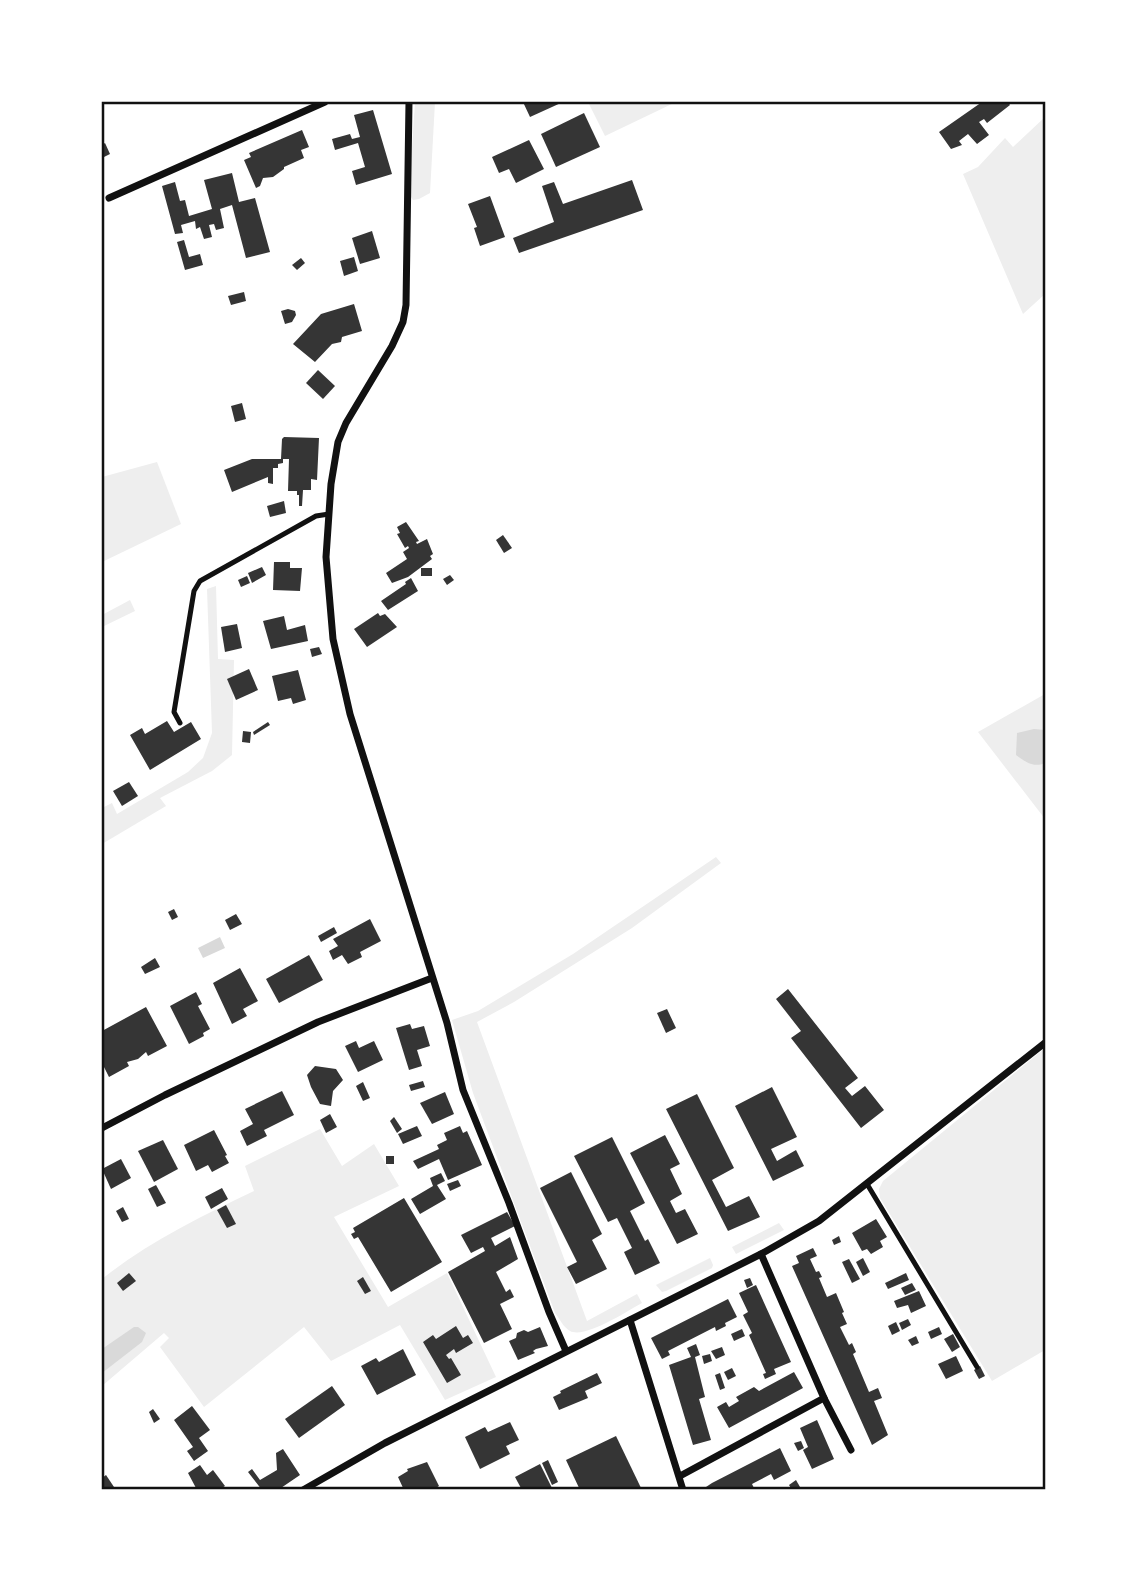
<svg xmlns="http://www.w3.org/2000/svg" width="1147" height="1591" viewBox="0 0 1147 1591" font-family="Overpass,sans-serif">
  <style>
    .green { fill: #eee }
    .water { fill: #d9d9d9 }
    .building { fill: #353535 }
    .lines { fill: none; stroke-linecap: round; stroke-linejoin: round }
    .service { stroke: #111; stroke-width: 5 }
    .minor { stroke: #111; stroke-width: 7 }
    .neatline { fill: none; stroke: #111; stroke-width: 2.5 }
  </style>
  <rect width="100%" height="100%" fill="#fff"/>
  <g class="green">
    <path d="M415,102H435L430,193L419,199L413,200L409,194Z"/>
    <path d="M588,102H676L605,136Z"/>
    <path d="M1045,117V294L1023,314L963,174L978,167L1005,138L1013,147Z"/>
    <path d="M157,462L181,524L102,562V477Z"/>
    <path d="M216,586L218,659L234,660L232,755L212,771L160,798L166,806L102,844V808L112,803L117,814L188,772L203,758L212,733L207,589Z"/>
    <path d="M130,600L135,611L102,627V615Z"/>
    <path d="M1045,694V819L978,732Z"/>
    <path d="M716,857L721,863L632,928L514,1002L477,1022L587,1321L637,1294L642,1303C627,1311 585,1339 570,1331C563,1327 560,1319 555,1313L473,1093L452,1020L478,1011L573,954Z"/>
    <path d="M1045,1048V1350L992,1381L880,1198L879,1189L883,1181Z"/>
    <path d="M320,1129L342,1166L374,1144L399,1186L334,1217L388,1307L447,1273L496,1377L445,1400L400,1325L331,1361L304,1327L204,1407L160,1347L169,1338L164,1333L102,1386V1279C148,1242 200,1217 254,1191L245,1166Z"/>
    <path d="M779,1223L784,1230L736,1254L732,1247Z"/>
    <path d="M710,1258L713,1265L712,1268L666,1291L662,1292L656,1285Z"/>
  </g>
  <g class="water">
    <path d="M1034,729L1045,730V763C1034,768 1025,762 1016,755L1017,733Z"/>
    <path d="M220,937L225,948L203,958L198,948Z"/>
    <path d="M134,1327H138L146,1333L142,1342L102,1373V1349Z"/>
  </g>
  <g class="building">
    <path d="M523,102H563L530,117Z"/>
    <path d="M982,102H1008L1010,105L987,123L984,119L979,122L989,135L977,144L968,134L959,141L962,145L951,149L939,132Z"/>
    <path d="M373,110L392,174L356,185L352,171L365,167L358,143L335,150L332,139L350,134L352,139L360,137L354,115Z"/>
    <path d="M584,113L600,147L556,167L541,134Z"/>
    <path d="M302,130L309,147L301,150L304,158L284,167V169L273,177L263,178L260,186L256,188L244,160L251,157L249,153Z"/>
    <path d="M529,140L544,169L516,183L509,169L499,173L492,157Z"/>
    <path d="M105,143L110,154L102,158V145Z"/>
    <path d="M232,173L239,202L255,198L270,252L246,258L232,205L220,209L224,228L216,230L214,224L209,225L212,237L204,239L200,227L196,229L195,221L181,225L183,233L175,234L162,186L175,182L180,201L185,200L189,216L212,209L204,180Z"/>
    <path d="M632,180L643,210L519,253L513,238L554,222L542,186L554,182L563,204Z"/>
    <path d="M490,196L505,237L480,246L474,228L477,227L468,204Z"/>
    <path d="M372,231L380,258L360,264L352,238Z"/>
    <path d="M184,240L189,257L200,254L203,265L185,270L177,242Z"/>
    <path d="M354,257L358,271L344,276L340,261Z"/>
    <path d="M301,258L305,263L297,270L292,265Z"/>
    <path d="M244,292L246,301L231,305L228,296Z"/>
    <path d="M354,304L362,331L342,337L341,342L332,344L315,362L293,344L321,314Z"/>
    <path d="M288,309L295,311L296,315L292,322L285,324L281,311Z"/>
    <path d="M318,370L335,386L323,399L306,383Z"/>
    <path d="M242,403L246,419L235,422L231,406Z"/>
    <path d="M284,437L319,438L317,480L311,479V490H303L302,506H299V495H297V491H288L289,459H281L282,439Z"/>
    <path d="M252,459H283V463L278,464V468H273V484L268,483V477L232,492L224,470Z"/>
    <path d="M284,501L286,513L270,517L267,506Z"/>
    <path d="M406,522L419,541L416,542L417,544L427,539L433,554L430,556L432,559L408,577L392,583L386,573L407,559L403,552L409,548L408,546L405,548L397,534L400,533L397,527Z"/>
    <path d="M503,535L512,548L504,553L496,540Z"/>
    <path d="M274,562H290V568H302L300,591L273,590Z"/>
    <path d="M262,567L266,575L252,583L248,573Z"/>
    <rect x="421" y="568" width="11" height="8"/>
    <path d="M450,575L454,580L447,585L443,579Z"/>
    <path d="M247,576L250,583L241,587L238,580Z"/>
    <path d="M411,578L418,591L388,610L381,601L406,584L405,582Z"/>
    <path d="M378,613L380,616L385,614L397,627L367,647L354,629Z"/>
    <path d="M284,616L287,630L305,625L308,641L271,649L263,621Z"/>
    <path d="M237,624L242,648L225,652L221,627Z"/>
    <path d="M319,647L322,654L312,657L310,649Z"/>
    <path d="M249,669L258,690L236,700L227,679Z"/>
    <path d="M298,670L306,700L293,704L291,698L278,701L272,676Z"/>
    <path d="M167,721L174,732L191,722L201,739L150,770L130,735L142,728L145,734Z"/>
    <path d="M268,722L270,725L254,735L253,732Z"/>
    <path d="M243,731L251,732L250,743L242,742Z"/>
    <path d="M129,782L138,796L122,806L113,791Z"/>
    <path d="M174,909L178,917L172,920L168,912Z"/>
    <path d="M236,914L242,924L230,930L225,920Z"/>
    <path d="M370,919L381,941L360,952L362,957L348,964L342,955L333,960L329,951L338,946L333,939Z"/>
    <path d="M334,927L337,933L321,942L318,936Z"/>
    <path d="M309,955L323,980L279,1003L266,979Z"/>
    <path d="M155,958L160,967L145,974L141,967Z"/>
    <path d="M240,968L258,1001L243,1009L247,1016L232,1024L213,983Z"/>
    <path d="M788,989L858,1078L845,1088L852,1096L865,1086L884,1110L861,1128L791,1038L801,1031L776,999Z"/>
    <path d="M196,992L202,1004L198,1006L210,1029L203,1033L204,1036L189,1044L170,1006Z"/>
    <path d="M146,1007L167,1046L148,1056L146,1052L138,1059L127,1062L129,1066L109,1077L102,1063V1031Z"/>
    <path d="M667,1009L676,1028L666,1033L657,1013Z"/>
    <path d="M410,1024L412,1029L424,1026L430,1046L417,1050L422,1066L409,1070L396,1028Z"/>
    <path d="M356,1041L359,1048L374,1041L383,1060L358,1072L345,1046Z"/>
    <path d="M315,1066L336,1069L343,1080L333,1091L331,1106L320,1104L311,1087L307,1075Z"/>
    <path d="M423,1081L425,1087L411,1091L409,1085Z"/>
    <path d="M363,1082L370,1098L363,1101L356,1086Z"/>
    <path d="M772,1087L797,1137L771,1149L777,1161L796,1150L804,1166L773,1181L735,1106Z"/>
    <path d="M282,1091L294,1115L264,1130L267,1136L247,1146L240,1131L253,1124L245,1109Z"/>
    <path d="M445,1092L454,1114L432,1124L420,1103Z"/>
    <path d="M697,1094L734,1168L712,1180L726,1207L749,1196L760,1217L728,1231L666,1109Z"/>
    <path d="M330,1114L337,1127L326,1133L320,1120Z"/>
    <path d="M394,1117L402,1129L397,1133L390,1121Z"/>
    <path d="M417,1126L422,1136L403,1144L398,1134Z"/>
    <path d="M460,1126L463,1133L467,1131L482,1165L448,1180L439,1159L418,1169L413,1161L439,1149L437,1145L447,1140L444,1133Z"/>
    <path d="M214,1130L227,1155L225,1156L229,1163L212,1172L208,1165L196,1171L184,1145Z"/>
    <path d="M665,1135L680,1164L670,1169L682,1194L670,1201L676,1213L685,1209L698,1234L677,1244L630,1153Z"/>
    <path d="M612,1137L645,1203L630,1211L645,1241L648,1239L660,1263L635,1275L624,1252L632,1248L617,1218L608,1222L574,1156Z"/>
    <path d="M163,1140L178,1169L154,1182L138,1151Z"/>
    <rect x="386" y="1156" width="8" height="8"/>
    <path d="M121,1159L131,1178L111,1189L102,1169Z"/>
    <path d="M571,1172L602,1234L592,1240L607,1269L576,1284L567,1267L577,1262L540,1188Z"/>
    <path d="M441,1173L445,1181L437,1185L446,1199L420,1214L411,1199L433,1186L430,1178Z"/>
    <path d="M458,1180L461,1186L450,1191L447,1184Z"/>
    <path d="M156,1185L166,1203L157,1207L148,1189Z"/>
    <path d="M222,1188L228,1199L211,1209L205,1197Z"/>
    <path d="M404,1198L442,1262L391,1292L358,1237L354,1239L351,1234L355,1232L353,1228Z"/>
    <path d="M226,1205L236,1224L227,1228L217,1210Z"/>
    <path d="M123,1207L129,1219L122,1222L116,1211Z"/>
    <path d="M507,1212L515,1226L491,1238L495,1246L510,1237L518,1259L496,1272L506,1292L510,1289L514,1297L500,1304L512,1329L484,1343L448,1272L485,1251L483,1247L471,1253L461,1235Z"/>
    <path d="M876,1219L887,1237L880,1241L883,1247L871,1254L867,1249L862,1251L852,1233Z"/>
    <path d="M839,1236L841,1242L834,1245L832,1240Z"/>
    <path d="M813,1248L817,1256L810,1259L816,1272L819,1271L822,1277L819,1278L827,1297L836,1293L844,1312L842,1313L847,1324L840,1327L849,1345L852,1343L856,1352L853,1354L869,1392L878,1388L882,1398L874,1401L888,1435L872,1445L792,1266L799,1263L796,1256Z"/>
    <path d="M863,1258L870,1272L863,1276L856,1262Z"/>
    <path d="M849,1259L860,1279L852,1283L842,1262Z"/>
    <path d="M129,1273L136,1281L123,1291L117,1283Z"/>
    <path d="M906,1273L909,1280L888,1289L885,1283Z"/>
    <path d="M363,1277L371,1291L365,1294L357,1281Z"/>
    <path d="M750,1278L753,1285L747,1288L744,1280Z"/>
    <path d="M912,1283L916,1290L905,1295L901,1288Z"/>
    <path d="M756,1285L791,1362L774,1369L776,1374L765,1379L763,1374L766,1373L749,1335L752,1333L743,1315L748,1312L739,1293Z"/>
    <path d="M919,1291L926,1306L911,1313L908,1305L897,1308L894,1301Z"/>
    <path d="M728,1299L737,1317L725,1323L726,1326L716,1331L715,1327L668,1351L670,1355L662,1359L651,1338Z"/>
    <path d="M908,1319L911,1325L902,1330L899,1323Z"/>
    <path d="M896,1322L900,1331L892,1335L888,1326Z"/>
    <path d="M456,1326L463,1338L468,1335L473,1343L456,1353L454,1349L446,1355L449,1359L451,1358L461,1375L447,1383L423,1342L433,1335L436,1339Z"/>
    <path d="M540,1327L548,1346L536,1349L533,1351L535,1353L518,1360L509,1341L516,1338L517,1333L524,1330L528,1332Z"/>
    <path d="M939,1327L942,1334L931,1339L928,1332Z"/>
    <path d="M742,1329L745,1336L734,1341L731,1334Z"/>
    <path d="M953,1334L960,1347L952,1352L944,1339Z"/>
    <path d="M916,1336L919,1343L912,1346L908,1340Z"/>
    <path d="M696,1344L700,1355L695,1357L705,1397L699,1399L711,1440L693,1445L669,1365L691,1357L687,1348Z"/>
    <path d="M722,1347L725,1355L716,1359L711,1351Z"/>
    <path d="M403,1349L416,1375L377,1395L361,1366L376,1358L379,1362Z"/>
    <path d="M710,1354L712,1361L704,1364L702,1356Z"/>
    <path d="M956,1356L963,1371L946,1379L938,1364Z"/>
    <path d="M980,1366L985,1376L979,1379L974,1370Z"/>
    <path d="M732,1368L736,1376L728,1380L724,1372Z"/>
    <path d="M794,1372L803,1388L729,1428L717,1407L726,1402L729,1407L739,1401L736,1397L754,1387L759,1391Z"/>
    <path d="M597,1373L602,1383L585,1391L588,1398L559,1410L553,1397L561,1393L560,1391Z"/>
    <path d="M720,1373L725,1388L720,1390L715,1375Z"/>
    <path d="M332,1386L345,1405L299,1438L285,1419Z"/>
    <path d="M192,1406L210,1430L199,1438L208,1451L194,1461L187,1451L193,1447L174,1420Z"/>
    <path d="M153,1409L160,1419L154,1423L149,1412Z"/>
    <path d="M817,1420L834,1459L812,1469L803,1450L808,1447L800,1428Z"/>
    <path d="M510,1422L519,1440L506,1446L510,1454L480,1469L465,1437L485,1427L488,1432Z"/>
    <path d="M616,1436L642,1490H580L566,1460Z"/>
    <path d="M801,1441L804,1448L798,1451L794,1443Z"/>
    <path d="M780,1448L791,1471L774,1480L771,1474L752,1484L755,1490H707L706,1487L712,1483Z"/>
    <path d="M283,1449L300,1475L278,1490H262L248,1472L252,1469L260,1480L277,1470L276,1453Z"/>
    <path d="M548,1460L558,1482L552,1485L542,1463Z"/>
    <path d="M427,1462L439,1486L433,1490H404L398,1477L408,1471L407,1469Z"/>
    <path d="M540,1464L553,1490H522L515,1477Z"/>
    <path d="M200,1465L207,1475L213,1470L225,1486L219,1490L196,1488L188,1473Z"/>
    <path d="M106,1475L116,1490H102V1478Z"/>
    <path d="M796,1480L800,1487L792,1490L789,1485Z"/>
  </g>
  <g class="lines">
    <g class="service">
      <path d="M180,723L174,712L194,591L200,581L316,516L329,514"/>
      <path d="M867,1184L977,1367"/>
    </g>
    <g class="minor">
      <path d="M409,102L406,305L403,322L392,346L346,423L338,442L331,484L326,557L333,639L350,714L447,1023L463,1090L509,1203L549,1312L566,1351"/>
      <path d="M109,198L325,102"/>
      <path d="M102,1128L165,1095L318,1022L432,978"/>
      <path d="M761,1254L824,1398L851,1450"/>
      <path d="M630,1320L683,1490"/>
      <path d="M680,1476L824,1398"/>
      <path d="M303,1490L385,1443L761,1254L819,1221L1046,1042"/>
    </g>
  </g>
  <rect width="1147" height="1591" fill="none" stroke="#ffffff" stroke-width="206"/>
  <rect x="103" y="103" width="941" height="1385" class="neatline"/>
</svg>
